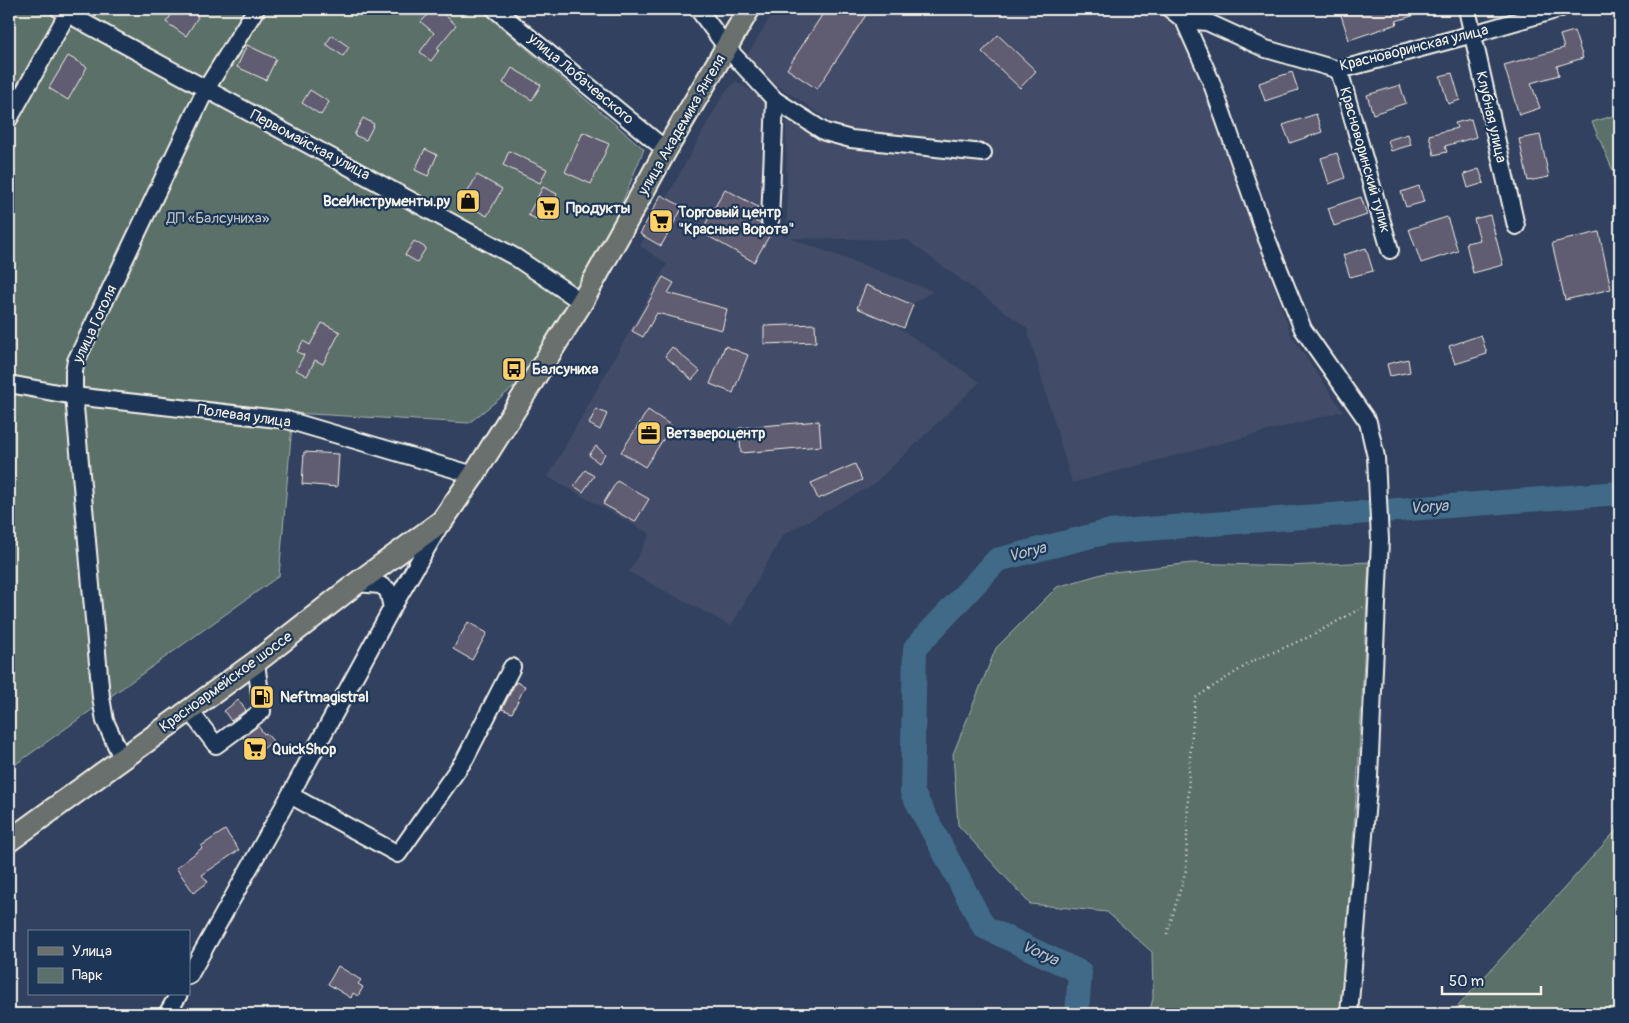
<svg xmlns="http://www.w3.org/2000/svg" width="1629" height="1023" viewBox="0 0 1629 1023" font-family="Pangolin,sans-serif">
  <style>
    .built { fill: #434c67 }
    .green { fill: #5b706b; stroke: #a8b0aa }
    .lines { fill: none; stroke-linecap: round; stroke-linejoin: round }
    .river { stroke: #406b87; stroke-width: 24 }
    .building { fill: #615c71; stroke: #f4f1e8 }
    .minor-casing { stroke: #f4f1e8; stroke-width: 20 }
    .major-casing { stroke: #f4f1e8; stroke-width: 25 }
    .path { stroke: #f4f1e8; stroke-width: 2.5; stroke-dasharray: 1 4; stroke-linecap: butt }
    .minor { stroke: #1d3557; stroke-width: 16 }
    .major { stroke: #6b706d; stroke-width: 21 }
    .labels { text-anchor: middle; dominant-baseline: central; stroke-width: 4.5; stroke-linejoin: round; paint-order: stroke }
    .street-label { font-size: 15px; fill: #f4f1e8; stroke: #1d3557 }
    .poi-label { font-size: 15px; font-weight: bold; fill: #f4f1e8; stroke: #1d3557; text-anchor: start }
    .park-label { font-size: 15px; fill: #bec4bc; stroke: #1d3557 }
    .water-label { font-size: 16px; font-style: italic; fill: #b5c2c6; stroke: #1d3557 }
  </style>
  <rect width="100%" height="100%" fill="#31415f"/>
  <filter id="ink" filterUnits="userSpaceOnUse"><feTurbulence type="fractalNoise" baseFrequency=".02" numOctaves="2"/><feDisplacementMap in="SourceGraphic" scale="10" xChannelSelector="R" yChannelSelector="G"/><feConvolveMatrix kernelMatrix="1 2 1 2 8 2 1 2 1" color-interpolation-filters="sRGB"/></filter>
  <g filter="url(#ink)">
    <path class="built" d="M775,9H1163L1186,35L1292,337L1343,411L1072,483L1027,328L907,240L790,238L933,291L887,320L980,382L873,485L783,535L731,626L629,572L650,534L548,477L667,264L640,246L724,93L736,81L764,99L772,117L774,232L787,237L786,122H832L748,66V54Z"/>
    <g class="green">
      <path d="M9,9H480L644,149L582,302L544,363L469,423L293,413L279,576L9,769Z"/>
      <path d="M1620,114V187L1592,122Z"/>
      <path d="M1369,562L1359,754L1341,1014H1149L1153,998L1152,952L1107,912L1030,904L958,825L953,754L996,648L1057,587L1105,573L1192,563L1289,566Z"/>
      <path d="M1620,826V1014H1451Z"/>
    </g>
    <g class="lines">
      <path class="river" d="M1077,1014L1080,972L984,927L912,792L915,648L997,560L1107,532L1620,493"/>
    </g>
    <g class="building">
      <path d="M176,9H186L198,17L186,36L166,22Z"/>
      <path d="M433,9H438L456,25L437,48L439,50L431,61L420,52L434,33L421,22Z"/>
      <path d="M826,9H870L817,89L787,69Z"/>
      <path d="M1349,9H1428V11L1396,21L1397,24L1349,40L1340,12Z"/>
      <path d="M1574,31L1583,58L1557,66L1559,75L1531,83L1540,108L1519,115L1504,65L1564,48L1560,35Z"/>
      <path d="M332,35L349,47L343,56L326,44Z"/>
      <path d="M998,35L1036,71L1020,88L982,52Z"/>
      <path d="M247,45L276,59L266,80L237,67Z"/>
      <path d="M68,56L87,67L68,100L49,88Z"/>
      <path d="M512,68L541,85L532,100L503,83Z"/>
      <path d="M1292,72L1298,90L1265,101L1259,83Z"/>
      <path d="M1452,73L1460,100L1448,104L1440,76Z"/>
      <path d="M1400,85L1406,103L1373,114L1367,95Z"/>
      <path d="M310,90L329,102L321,115L302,103Z"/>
      <path d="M1316,114L1322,132L1290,143L1283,125Z"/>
      <path d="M363,118L374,124L366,140L354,135Z"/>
      <path d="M1471,119L1476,137L1445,146L1447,152L1434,155L1429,135L1457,128L1455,123Z"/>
      <path d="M583,132L609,144L591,184L565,172Z"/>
      <path d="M1408,134L1411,145L1391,151L1388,140Z"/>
      <path d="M1540,135L1549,177L1528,181L1519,139Z"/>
      <path d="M425,149L437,155L428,176L415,170Z"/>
      <path d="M509,151L547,169L540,183L503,165Z"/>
      <path d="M1337,153L1345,178L1329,184L1321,158Z"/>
      <path d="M1479,169L1484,183L1468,188L1464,174Z"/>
      <path d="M477,175L502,189L487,216L462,202Z"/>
      <path d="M1419,186L1424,202L1406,207L1401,192Z"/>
      <path d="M543,187L557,194L553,202L559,205L552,220L546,217L543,222L528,215Z"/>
      <path d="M725,189L758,207L751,219L761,224L765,230L772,231L754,262L701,232Z"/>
      <path d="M661,195L683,207L661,246L640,234Z"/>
      <path d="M1361,197L1367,215L1334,226L1328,208Z"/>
      <path d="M1490,215L1503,265L1473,273L1466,243L1480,240L1474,219Z"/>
      <path d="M1447,217L1458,251L1421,263L1409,229Z"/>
      <path d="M1599,232L1611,289L1565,300L1552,243Z"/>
      <path d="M414,241L426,248L417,262L405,255Z"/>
      <path d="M1366,248L1373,271L1350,277L1343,255Z"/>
      <path d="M663,277L674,283L668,293L727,309L722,330L657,313L643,337L632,331Z"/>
      <path d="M866,285L913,305L904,328L857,308Z"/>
      <path d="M322,323L340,332L323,364L315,360L307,376L296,370L304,355L297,352L303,341L310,345Z"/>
      <path d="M815,324L816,342L764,344V326Z"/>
      <path d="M1481,335L1487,354L1455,364L1449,346Z"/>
      <path d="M725,346L748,355L733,393L710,384Z"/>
      <path d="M672,347L700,371L692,380L665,356Z"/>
      <path d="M1408,359L1410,372L1390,376L1387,364Z"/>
      <path d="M596,409L607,414L600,430L589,424Z"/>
      <path d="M648,410L672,426L645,467L621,452Z"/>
      <path d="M819,421L821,446L741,453L739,428Z"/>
      <path d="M596,446L605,454L599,463L589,455Z"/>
      <path d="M304,452L339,454L337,487L302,484Z"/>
      <path d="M855,464L862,480L818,499L811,483Z"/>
      <path d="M585,470L594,476L583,492L574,486Z"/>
      <path d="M617,481L649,499L635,522L603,504Z"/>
      <path d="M468,622L487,633L472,660L453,649Z"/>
      <path d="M516,682L525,686L512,713L502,709Z"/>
      <path d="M238,700L246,710L231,721L224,711Z"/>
      <path d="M258,726L264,734L266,733L273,741L254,756L247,747L249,745L243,737Z"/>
      <path d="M225,830L239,850L202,875L208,882L194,893L176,868L202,848L201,846Z"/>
      <path d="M338,966L361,980L358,984L363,987L358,996L353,993L351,998L328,984Z"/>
    </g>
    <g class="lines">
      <defs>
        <g id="minor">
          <path d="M59,9L515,257L582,302"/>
          <path d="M495,9L666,150"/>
          <path d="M698,9L727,48L775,100L825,132L851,139L983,153"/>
          <path d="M1170,9L1184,20L1211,81L1265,234L1303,329L1368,422L1376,457L1380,540L1369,776L1349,1014"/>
          <path d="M1467,9L1516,226"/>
          <path d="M1184,20L1207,22L1266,49L1339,70L1473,34L1559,9"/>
          <path d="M1339,70L1390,250"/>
          <path d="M9,119L70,9"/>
          <path d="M770,221L775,100"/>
          <path d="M9,384L74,396L287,420L474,475"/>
          <path d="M357,583L380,585L388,590L392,608"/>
          <path d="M189,710L216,745L262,711L256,662"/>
          <path d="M122,758L105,721L101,697L74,396V371L76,361L206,89L256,9"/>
          <path d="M290,795L398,854L465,759L512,667"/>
          <path d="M189,976L290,795L392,608L440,525"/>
          <path d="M167,1014L179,994"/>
        </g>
        <path id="major" d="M9,841L256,662L357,583L442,521L474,475L582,302L666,150L749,9"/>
      </defs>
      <use href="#minor" class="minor-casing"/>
      <use href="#major" class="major-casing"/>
      <path class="path" d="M1167,934L1186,870L1189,769L1195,698L1253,661L1311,636L1363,607"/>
      <use href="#minor" class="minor"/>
      <use href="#major" class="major"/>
    </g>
  </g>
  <defs>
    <symbol id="shop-square" viewBox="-11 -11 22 22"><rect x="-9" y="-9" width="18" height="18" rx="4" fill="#ffd166" stroke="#1d3557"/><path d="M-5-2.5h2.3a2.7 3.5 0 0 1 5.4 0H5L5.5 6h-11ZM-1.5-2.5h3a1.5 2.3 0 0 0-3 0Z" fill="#111"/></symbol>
    <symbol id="supermarket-square" viewBox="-11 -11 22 22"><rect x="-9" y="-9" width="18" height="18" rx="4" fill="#ffd166" stroke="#1d3557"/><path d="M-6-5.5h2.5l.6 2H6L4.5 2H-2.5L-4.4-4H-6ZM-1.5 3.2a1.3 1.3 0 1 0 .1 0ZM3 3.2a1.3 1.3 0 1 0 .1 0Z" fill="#111"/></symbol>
    <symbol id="bus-square" viewBox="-11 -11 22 22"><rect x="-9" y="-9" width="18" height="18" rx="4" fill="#ffd166" stroke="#1d3557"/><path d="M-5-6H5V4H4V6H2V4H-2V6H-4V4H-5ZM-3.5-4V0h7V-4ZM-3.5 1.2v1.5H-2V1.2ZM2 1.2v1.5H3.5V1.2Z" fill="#111"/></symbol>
    <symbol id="office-square" viewBox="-11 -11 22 22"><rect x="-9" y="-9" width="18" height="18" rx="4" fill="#ffd166" stroke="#1d3557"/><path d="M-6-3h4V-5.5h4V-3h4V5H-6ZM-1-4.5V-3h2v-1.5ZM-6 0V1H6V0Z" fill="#111"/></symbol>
    <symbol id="fuel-square" viewBox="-11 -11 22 22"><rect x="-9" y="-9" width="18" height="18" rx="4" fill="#ffd166" stroke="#1d3557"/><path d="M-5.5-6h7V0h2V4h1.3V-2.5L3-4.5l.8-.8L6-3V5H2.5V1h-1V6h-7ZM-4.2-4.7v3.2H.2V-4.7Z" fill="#111"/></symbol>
  </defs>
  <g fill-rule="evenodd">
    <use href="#shop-square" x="454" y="187" width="28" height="28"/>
    <use href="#supermarket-square" x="534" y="194" width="28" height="28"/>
    <use href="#supermarket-square" x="647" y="207" width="28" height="28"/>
    <use href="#bus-square" x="500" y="355" width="28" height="28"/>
    <use href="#office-square" x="635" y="419" width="28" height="28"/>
    <use href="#fuel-square" x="248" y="683" width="28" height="28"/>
    <use href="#supermarket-square" x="241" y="735" width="28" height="28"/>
  </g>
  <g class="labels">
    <g class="street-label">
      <text transform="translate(1414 48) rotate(-14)">Красноворинская улица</text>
      <text transform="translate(581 79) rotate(40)">улица Лобачевского</text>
      <text transform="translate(1491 117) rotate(77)">Клубная улица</text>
      <text transform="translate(682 125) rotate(-60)">улица Академика Янгеля</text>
      <text transform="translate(310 145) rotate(28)">Первомайская улица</text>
      <text transform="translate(1365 160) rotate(74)">Красноворинский тупик</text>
      <text transform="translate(95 324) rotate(-65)">улица Гоголя</text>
      <text transform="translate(244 416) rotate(8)">Полевая улица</text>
      <text transform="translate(226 682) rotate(-36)">Красноармейское шоссе</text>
    </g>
    <g class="poi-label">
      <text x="450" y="201" text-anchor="end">ВсеИнструменты.ру</text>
      <text x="566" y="208">Продукты</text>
      <text x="678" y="212">Торговый центр<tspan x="678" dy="17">"Красные Ворота"</tspan></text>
      <text x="532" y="369">Балсуниха</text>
      <text x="666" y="433">Ветзвероцентр</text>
      <text x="280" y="697">Neftmagistral</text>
      <text x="272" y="749">QuickShop</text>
    </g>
    <g class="park-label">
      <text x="218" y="218">ДП «Балсуниха»</text>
    </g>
    <g class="water-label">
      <text transform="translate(1429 507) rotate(-4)">Vorya</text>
      <text transform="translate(1027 552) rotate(-14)">Vorya</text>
      <text transform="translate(1040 953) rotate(25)">Vorya</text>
    </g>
  </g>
  <rect width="1629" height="1023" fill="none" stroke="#1d3557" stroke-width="30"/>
  <rect x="15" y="15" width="1599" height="993" fill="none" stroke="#f4f1e8" stroke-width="2" filter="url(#ink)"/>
  <rect x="28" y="930" width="162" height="65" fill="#1d3557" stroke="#738091"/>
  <rect x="38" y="947" width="25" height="8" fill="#6b706d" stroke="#738091"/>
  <text x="72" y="956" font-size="15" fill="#f4f1e8">Улица</text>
  <rect x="38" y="968" width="25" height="15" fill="#5b706b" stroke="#738091"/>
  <text x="72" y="980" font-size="15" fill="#f4f1e8">Парк</text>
  <path d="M1442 986v8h99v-8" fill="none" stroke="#f4f1e8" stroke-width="2.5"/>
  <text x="1449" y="986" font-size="15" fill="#f4f1e8" stroke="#1d3557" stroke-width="4" paint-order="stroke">50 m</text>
</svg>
